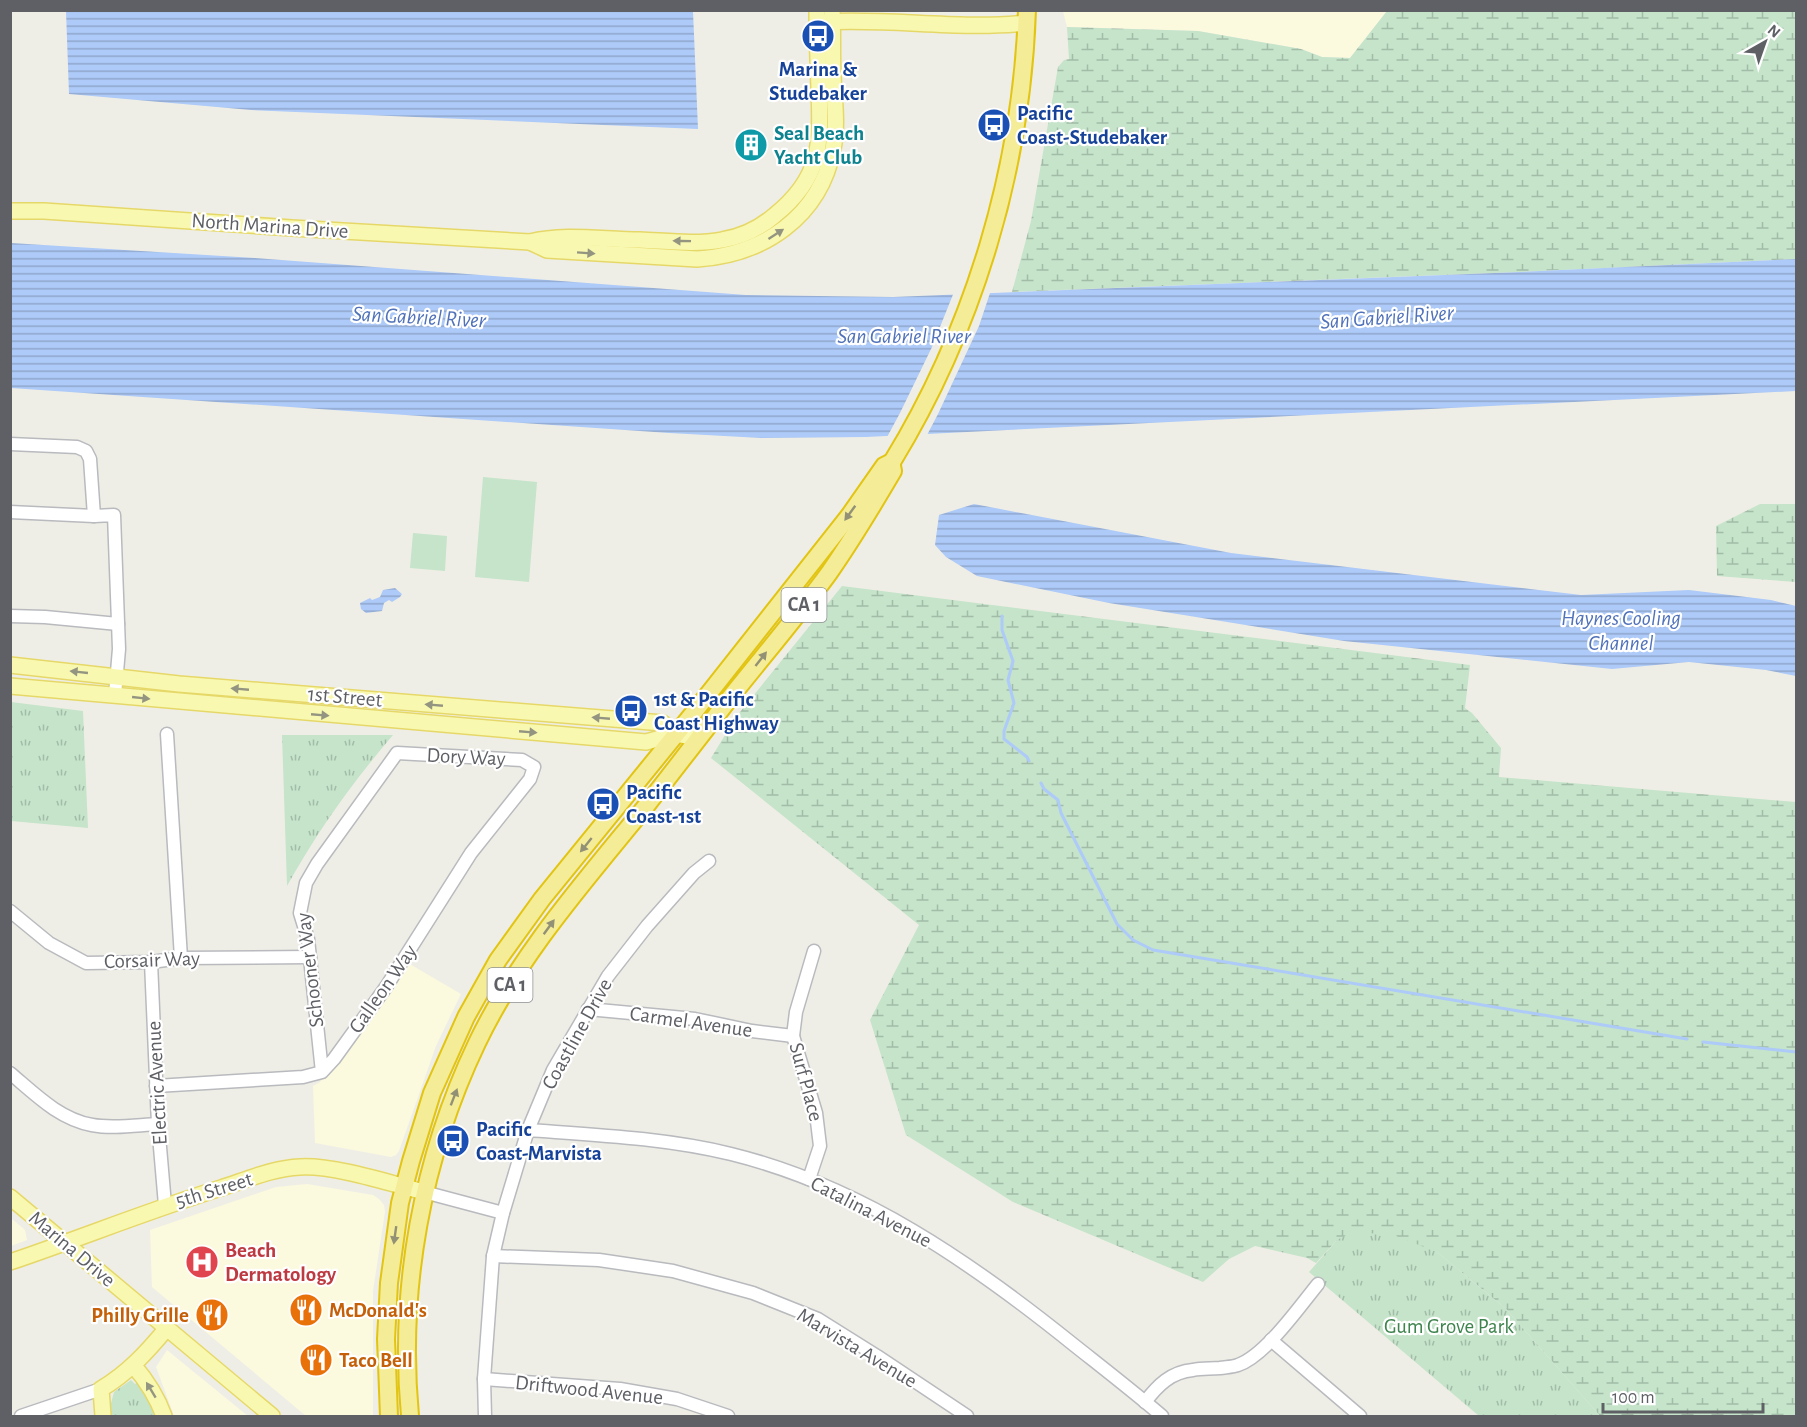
<svg xmlns="http://www.w3.org/2000/svg" width="1807" height="1427" viewBox="0 0 1807 1427" font-family="'Alegreya Sans',sans-serif">
  <style>
    .commercial { fill: #fbf9de }
    .grass { fill: #c5e4ca }
    .wetland { fill: url(#wetland-marsh) }
    .park { fill: url(#park-tufts) }
    .water { fill: url(#water-rules) }
    .pier { fill: #efeee6 }
    .lines { fill: none; stroke-linecap: round; stroke-linejoin: round }
    .stream { stroke: #adcaf8; stroke-width: 3 }
    .minor-casing { stroke: #b8babe; stroke-width: 15 }
    .major-casing { stroke: #e6d868; stroke-width: 18 }
    .highway-casing { stroke: #e2c413; stroke-width: 20 }
    .minor { stroke: #fff; stroke-width: 12 }
    .major { stroke: #f8f8b1; stroke-width: 15 }
    .highway { stroke: #f4ec97; stroke-width: 16 }
    .oneway { fill: #949580 }
    .oneway2 { fill: #929176 }
    .labels { text-anchor: middle; dominant-baseline: central; stroke-width: 4.5; stroke-linejoin: round; paint-order: stroke }
    .shield { fill: #fff; stroke: #8e9093; stroke-width: 1.5 }
    .shield-label { font-size: 20px; font-weight: bold; fill: #5e6065 }
    .transit-label { font-size: 21px; font-weight: bold; fill: #164399; stroke: #fff; text-anchor: start }
    .culture-label { font-size: 21px; font-weight: bold; fill: #0d838f; stroke: #fff; text-anchor: start }
    .street-label { font-size: 21px; fill: #5e6065; stroke: #fff }
    .health-label { font-size: 21px; font-weight: bold; fill: #be3a42; stroke: #fff; text-anchor: start }
    .food-label { font-size: 21px; font-weight: bold; fill: #c56008; stroke: #fff; text-anchor: start }
    .park-label { font-size: 21px; fill: #3d844d; stroke: #fff }
    .water-label { font-size: 22px; font-style: italic; fill: #5072ba; stroke: #fff }
  </style>
  <defs>
    <pattern id="wetland-marsh" width="20" height="14" patternUnits="userSpaceOnUse" patternTransform="scale(1.5)"><rect width="20" height="14" fill="#c5e4ca"/><path d="M1 5h8M5 5V1M11 12h8M15 12V8" fill="none" stroke="#a3bca8"/></pattern>
    <pattern id="park-tufts" width="24" height="20" patternUnits="userSpaceOnUse" patternTransform="scale(1.5)"><rect width="24" height="20" fill="#c5e4ca"/><path d="M3 7l-1-3M5 7V3M7 7l1-3M15 17l-1-3M17 17v-4M19 17l1-3" fill="none" stroke="#a3bca8"/></pattern>
    <pattern id="water-rules" width="6" height="5" patternUnits="userSpaceOnUse" patternTransform="scale(1.5)"><rect width="6" height="5" fill="#adcaf8"/><path d="M0 2.5h6" fill="none" stroke="#90a7cc"/></pattern>
  </defs>
  <rect width="100%" height="100%" fill="#efeee6"/>
  <g class="commercial">
    <path d="M1063,11H1387L1350,58L1322,57L1301,49L1198,31L1067,27Z"/>
    <path d="M408,963L461,994L436,1046L399,1151L396,1155L391,1157L315,1143L313,1086L320,1082L355,1043Z"/>
    <path d="M307,1184L373,1195L379,1199L384,1205L385,1212L373,1291V1416H306L152,1287L150,1230L276,1187Z"/>
    <path d="M11,1218L25,1230L27,1240L11,1246Z"/>
    <path d="M167,1350L248,1416H174L156,1367Z"/>
  </g>
  <g class="grass">
    <path d="M483,477L537,482L529,582L475,577Z"/>
    <path d="M413,533L447,536L445,571L410,568Z"/>
  </g>
  <g class="wetland">
    <path d="M1387,11H1796V259L1519,272L1012,292L1031,221L1058,67L1064,60L1069,59L1067,27L1198,31L1301,49L1322,57L1350,58Z"/>
    <path d="M1760,504H1796V582L1717,576L1716,526Z"/>
    <path d="M842,586L1470,665L1465,708L1472,713L1501,748L1499,777L1796,802V1416H1600L1506,1309L1437,1252L1337,1240L1316,1263L1307,1258L1255,1246L1229,1259L1203,1282L1013,1202L906,1135L870,1020L919,925L711,758L736,717Z"/>
  </g>
  <g class="park">
    <path d="M11,702L83,711L88,828L11,821Z"/>
    <path d="M282,735H393C352,783 317,832 287,886Z"/>
    <path d="M1388,1233L1437,1252L1506,1309L1600,1416H1479L1309,1272L1337,1240L1348,1234Z"/>
    <path d="M131,1380L135,1384L139,1381L155,1416H110V1407L114,1392Z"/>
  </g>
  <g class="water">
    <path d="M66,11H693L698,129L251,110L69,94Z"/>
    <path d="M11,243L255,258L746,295L893,297L1519,272L1796,259V391L866,437L761,438L669,433L11,388Z"/>
    <path d="M974,504L1231,553L1581,595L1689,590L1771,600L1796,606V676L1766,670L1689,662L1612,669L1344,641L1109,603L977,576L946,557L935,545L939,515Z"/>
    <path d="M395,588L402,594L400,597L392,602L389,600L384,603L382,611L366,613L361,609L360,603L370,598L372,600L380,597L383,590Z"/>
  </g>
  <path class="pier" d="M991,290L979,326L938,414L926,437L886,439L900,413L932,347L954,292Z"/>
  <g class="lines">
    <g class="stream">
      <path d="M1002,616V630L1013,661L1008,680L1014,703L1004,731V739L1027,757L1029,761"/>
      <path d="M1041,783L1044,789L1058,800L1061,813L1117,924L1133,940L1153,950L1687,1039"/>
      <path d="M1703,1042L1796,1052"/>
    </g>
    <defs>
      <g id="minor">
        <path d="M10,444L77,447L86,451L90,459L94,516"/>
        <path d="M10,512L94,516L114,515L119,649L115,695"/>
        <path d="M10,616L45,617L118,624"/>
        <path d="M167,734L181,958"/>
        <path d="M10,911L49,943L86,963L151,962L181,958L310,957"/>
        <path d="M151,962L158,1124L165,1205"/>
        <path d="M588,1009L695,1019L752,1031L793,1036"/>
        <path d="M10,1073C35,1094 59,1119 92,1125C113,1129 137,1125 158,1124"/>
        <path d="M156,1086L303,1077L322,1072L334,1059L386,987L471,853L530,779L534,767L522,760L397,753L317,864L306,883L300,913L308,939L322,1072"/>
        <path d="M528,1130C596,1135 665,1138 731,1154C861,1186 971,1262 1074,1345C1103,1368 1134,1392 1162,1416"/>
        <path d="M809,1179L820,1146L816,1113L793,1036L796,1012L814,951"/>
        <path d="M424,1192L503,1213"/>
        <path d="M493,1256L599,1260L673,1271L753,1293L818,1319L877,1356L967,1416"/>
        <path d="M1271,1340L1360,1416"/>
        <path d="M484,1379L620,1389L677,1399L728,1416"/>
        <path d="M1145,1402C1158,1385 1171,1372 1193,1370C1202,1368 1211,1369 1220,1368C1226,1367 1233,1367 1238,1365C1265,1356 1300,1306 1318,1284"/>
        <path d="M21,1416L101,1389"/>
        <path d="M485,1416L484,1379L493,1256L503,1213L528,1130L553,1070L608,976L647,926L694,873L709,861"/>
      </g>
      <g id="major">
        <path d="M823,22C891,18 959,30 1026,23"/>
        <path d="M10,211H44L292,228L530,242C565,233 604,240 640,240C666,241 695,245 722,240C741,237 760,228 775,215C822,177 821,144 819,88C818,62 817,36 817,10"/>
        <path d="M530,242L547,250L697,259C763,255 820,217 833,149C838,125 834,99 833,75C832,54 833,32 832,10"/>
        <path d="M10,665L179,684L663,723L676,734"/>
        <path d="M10,686L646,742L676,734L698,738"/>
        <path d="M10,1197L272,1416"/>
        <path d="M10,1262C81,1238 150,1210 221,1188C246,1180 273,1168 300,1167C334,1165 389,1183 424,1192"/>
        <path d="M134,1366C147,1381 157,1397 164,1416"/>
        <path d="M103,1416L101,1389C128,1373 147,1352 167,1328"/>
      </g>
      <g id="highway">
        <path d="M892,462C974,328 1022,168 1027,10"/>
        <path d="M389,1416L386,1339L389,1283L400,1203L411,1161L432,1093L466,1017L498,960L542,899L695,711L849,516L884,466L892,462"/>
        <path d="M410,1416C398,1289 422,1158 477,1043C519,955 585,881 646,806C675,769 704,731 733,694C765,654 799,614 829,573C852,540 873,505 893,471L892,466"/>
      </g>
    </defs>
    <use href="#minor" class="minor-casing"/>
    <use href="#major" class="major-casing"/>
    <use href="#highway" class="highway-casing"/>
    <use href="#minor" class="minor"/>
    <use href="#major" class="major"/>
    <use href="#highway" class="highway"/>
  </g>
  <defs><path id="oneway-solid" d="M-6-.8H1V-3.2L6.5 0L1 3.2V.8H-6Z" transform="scale(1.5)"/></defs>
  <g class="oneway">
    <use href="#oneway-solid" transform="translate(776 234) rotate(-33)"/>
    <use href="#oneway-solid" transform="translate(682 241) rotate(-179)"/>
    <use href="#oneway-solid" transform="translate(586 253) rotate(4)"/>
    <use href="#oneway-solid" transform="translate(79 672) rotate(-174)"/>
    <use href="#oneway-solid" transform="translate(240 689) rotate(-175)"/>
    <use href="#oneway-solid" transform="translate(141 698) rotate(6)"/>
    <use href="#oneway-solid" transform="translate(434 705) rotate(-175)"/>
    <use href="#oneway-solid" transform="translate(320 715) rotate(5)"/>
    <use href="#oneway-solid" transform="translate(601 718) rotate(-175)"/>
    <use href="#oneway-solid" transform="translate(528 732) rotate(5)"/>
    <use href="#oneway-solid" transform="translate(151 1390) rotate(-121)"/>
  </g>
  <g class="oneway2">
    <use href="#oneway-solid" transform="translate(850 513) rotate(126)"/>
    <use href="#oneway-solid" transform="translate(761 659) rotate(-52)"/>
    <use href="#oneway-solid" transform="translate(586 845) rotate(129)"/>
    <use href="#oneway-solid" transform="translate(549 927) rotate(-54)"/>
    <use href="#oneway-solid" transform="translate(454 1097) rotate(-69)"/>
    <use href="#oneway-solid" transform="translate(395 1235) rotate(98)"/>
  </g>
  <defs>
    <symbol id="bus-disc" viewBox="-11 -11 22 22"><circle r="9.5" fill="#1a4fb4" stroke="#fff"/><path d="M-5-6H5V4H4V6H2V4H-2V6H-4V4H-5ZM-3.5-4V0h7V-4ZM-3.5 1.2v1.5H-2V1.2ZM2 1.2v1.5H3.5V1.2Z" fill="#fff"/></symbol>
    <symbol id="building-disc" viewBox="-11 -11 22 22"><circle r="9.5" fill="#0f9aa8" stroke="#fff"/><path d="M-4-6H4V6H1V3H-1V6H-4ZM-2.5-4.3h1.7v1.8h-1.7ZM.8-4.3h1.7v1.8H.8ZM-2.5-1h1.7V.8h-1.7ZM.8-1h1.7V.8H.8Z" fill="#fff"/></symbol>
    <symbol id="hospital-disc" viewBox="-11 -11 22 22"><circle r="9.5" fill="#e0444e" stroke="#fff"/><path d="M-5-5h3v3.5h4V-5h3V5h-3V1.5h-4V5h-3Z" fill="#fff"/></symbol>
    <symbol id="restaurant-disc" viewBox="-11 -11 22 22"><circle r="9.5" fill="#e8710a" stroke="#fff"/><path d="M-5-6h1v4h1v-4h1v4h1v-4h1v5L-1.5 .5V6h-2V.5L-5-1ZM5-6V6H3V1.5H1.5Q1.5-4 5-6Z" fill="#fff"/></symbol>
  </defs>
  <g fill-rule="evenodd">
    <use href="#bus-disc" x="799" y="17" width="38" height="38"/>
    <use href="#bus-disc" x="975" y="106" width="38" height="38"/>
    <use href="#building-disc" x="732" y="126" width="38" height="38"/>
    <use href="#bus-disc" x="612" y="692" width="38" height="38"/>
    <use href="#bus-disc" x="584" y="785" width="38" height="38"/>
    <use href="#bus-disc" x="434" y="1122" width="38" height="38"/>
    <use href="#hospital-disc" x="183" y="1243" width="38" height="38"/>
    <use href="#restaurant-disc" x="287" y="1291" width="38" height="38"/>
    <use href="#restaurant-disc" x="193" y="1296" width="38" height="38"/>
    <use href="#restaurant-disc" x="297" y="1341" width="38" height="38"/>
  </g>
  <g class="labels">
    <g class="shield">
      <rect x="781.5" y="588" width="45" height="34" rx="4.5"/>
      <rect x="487.5" y="968" width="45" height="34" rx="4.5"/>
    </g>
    <g class="shield-label">
      <text x="804" y="605">CA 1</text>
      <text x="510" y="985">CA 1</text>
    </g>
    <g class="transit-label">
      <text x="818" y="69" text-anchor="middle">Marina &amp;<tspan x="818" dy="24">Studebaker</tspan></text>
      <text x="1017" y="113">Pacific<tspan x="1017" dy="24">Coast-Studebaker</tspan></text>
      <text x="654" y="699">1st &amp; Pacific<tspan x="654" dy="24">Coast Highway</tspan></text>
      <text x="626" y="792">Pacific<tspan x="626" dy="24">Coast-1st</tspan></text>
      <text x="476" y="1129">Pacific<tspan x="476" dy="24">Coast-Marvista</tspan></text>
    </g>
    <g class="culture-label">
      <text x="774" y="133">Seal Beach<tspan x="774" dy="24">Yacht Club</tspan></text>
    </g>
    <g class="street-label">
      <text transform="translate(270 226) rotate(4)">North Marina Drive</text>
      <text transform="translate(345 697) rotate(5)">1st Street</text>
      <text transform="translate(466 757) rotate(3)">Dory Way</text>
      <text transform="translate(152 960) rotate(-2)">Corsair Way</text>
      <text transform="translate(310 970) rotate(-97)">Schooner Way</text>
      <text transform="translate(383 989) rotate(-55)">Galleon Way</text>
      <text transform="translate(691 1022) rotate(8)">Carmel Avenue</text>
      <text transform="translate(577 1034) rotate(-61)">Coastline Drive</text>
      <text transform="translate(806 1082) rotate(75)">Surf Place</text>
      <text transform="translate(157 1083) rotate(-93)">Electric Avenue</text>
      <text transform="translate(214 1190) rotate(-17)">5th Street</text>
      <text transform="translate(871 1212) rotate(27)">Catalina Avenue</text>
      <text transform="translate(72 1249) rotate(40)">Marina Drive</text>
      <text transform="translate(857 1348) rotate(31)">Marvista Avenue</text>
      <text transform="translate(589 1390) rotate(6)">Driftwood Avenue</text>
    </g>
    <g class="health-label">
      <text x="225" y="1250">Beach<tspan x="225" dy="24">Dermatology</tspan></text>
    </g>
    <g class="food-label">
      <text x="329" y="1310">McDonald's</text>
      <text x="189" y="1315" text-anchor="end">Philly Grille</text>
      <text x="339" y="1360">Taco Bell</text>
    </g>
    <g class="park-label">
      <text x="1449" y="1326">Gum Grove Park</text>
    </g>
    <g class="water-label">
      <text transform="translate(419 317) rotate(3)">San Gabriel River</text>
      <text transform="translate(1387 317) rotate(-4)">San Gabriel River</text>
      <text x="904" y="336">San Gabriel River</text>
      <text x="1621" y="618">Haynes Cooling<tspan x="1621" dy="25">Channel</tspan></text>
    </g>
  </g>
  <rect width="1807" height="1427" fill="none" stroke="#5e6065" stroke-width="24"/>
  <g transform="translate(1765 42) rotate(40)" stroke="#ffffff" stroke-width="4.5" paint-order="stroke">
  <path d="M0-4.5L10 22L0 15L-10 22Z" fill="#5e6065"/>
  <text y="-9" font-size="16" font-weight="bold" text-anchor="middle" fill="#5e6065">N</text>
  </g>
  <path d="M1603 1403v9h160v-9" fill="none" stroke="#5e6065" stroke-width="3"/>
  <text x="1612" y="1403" font-size="18" fill="#5e6065" stroke="#ffffff" stroke-width="4.5" paint-order="stroke">100 m</text>
</svg>
